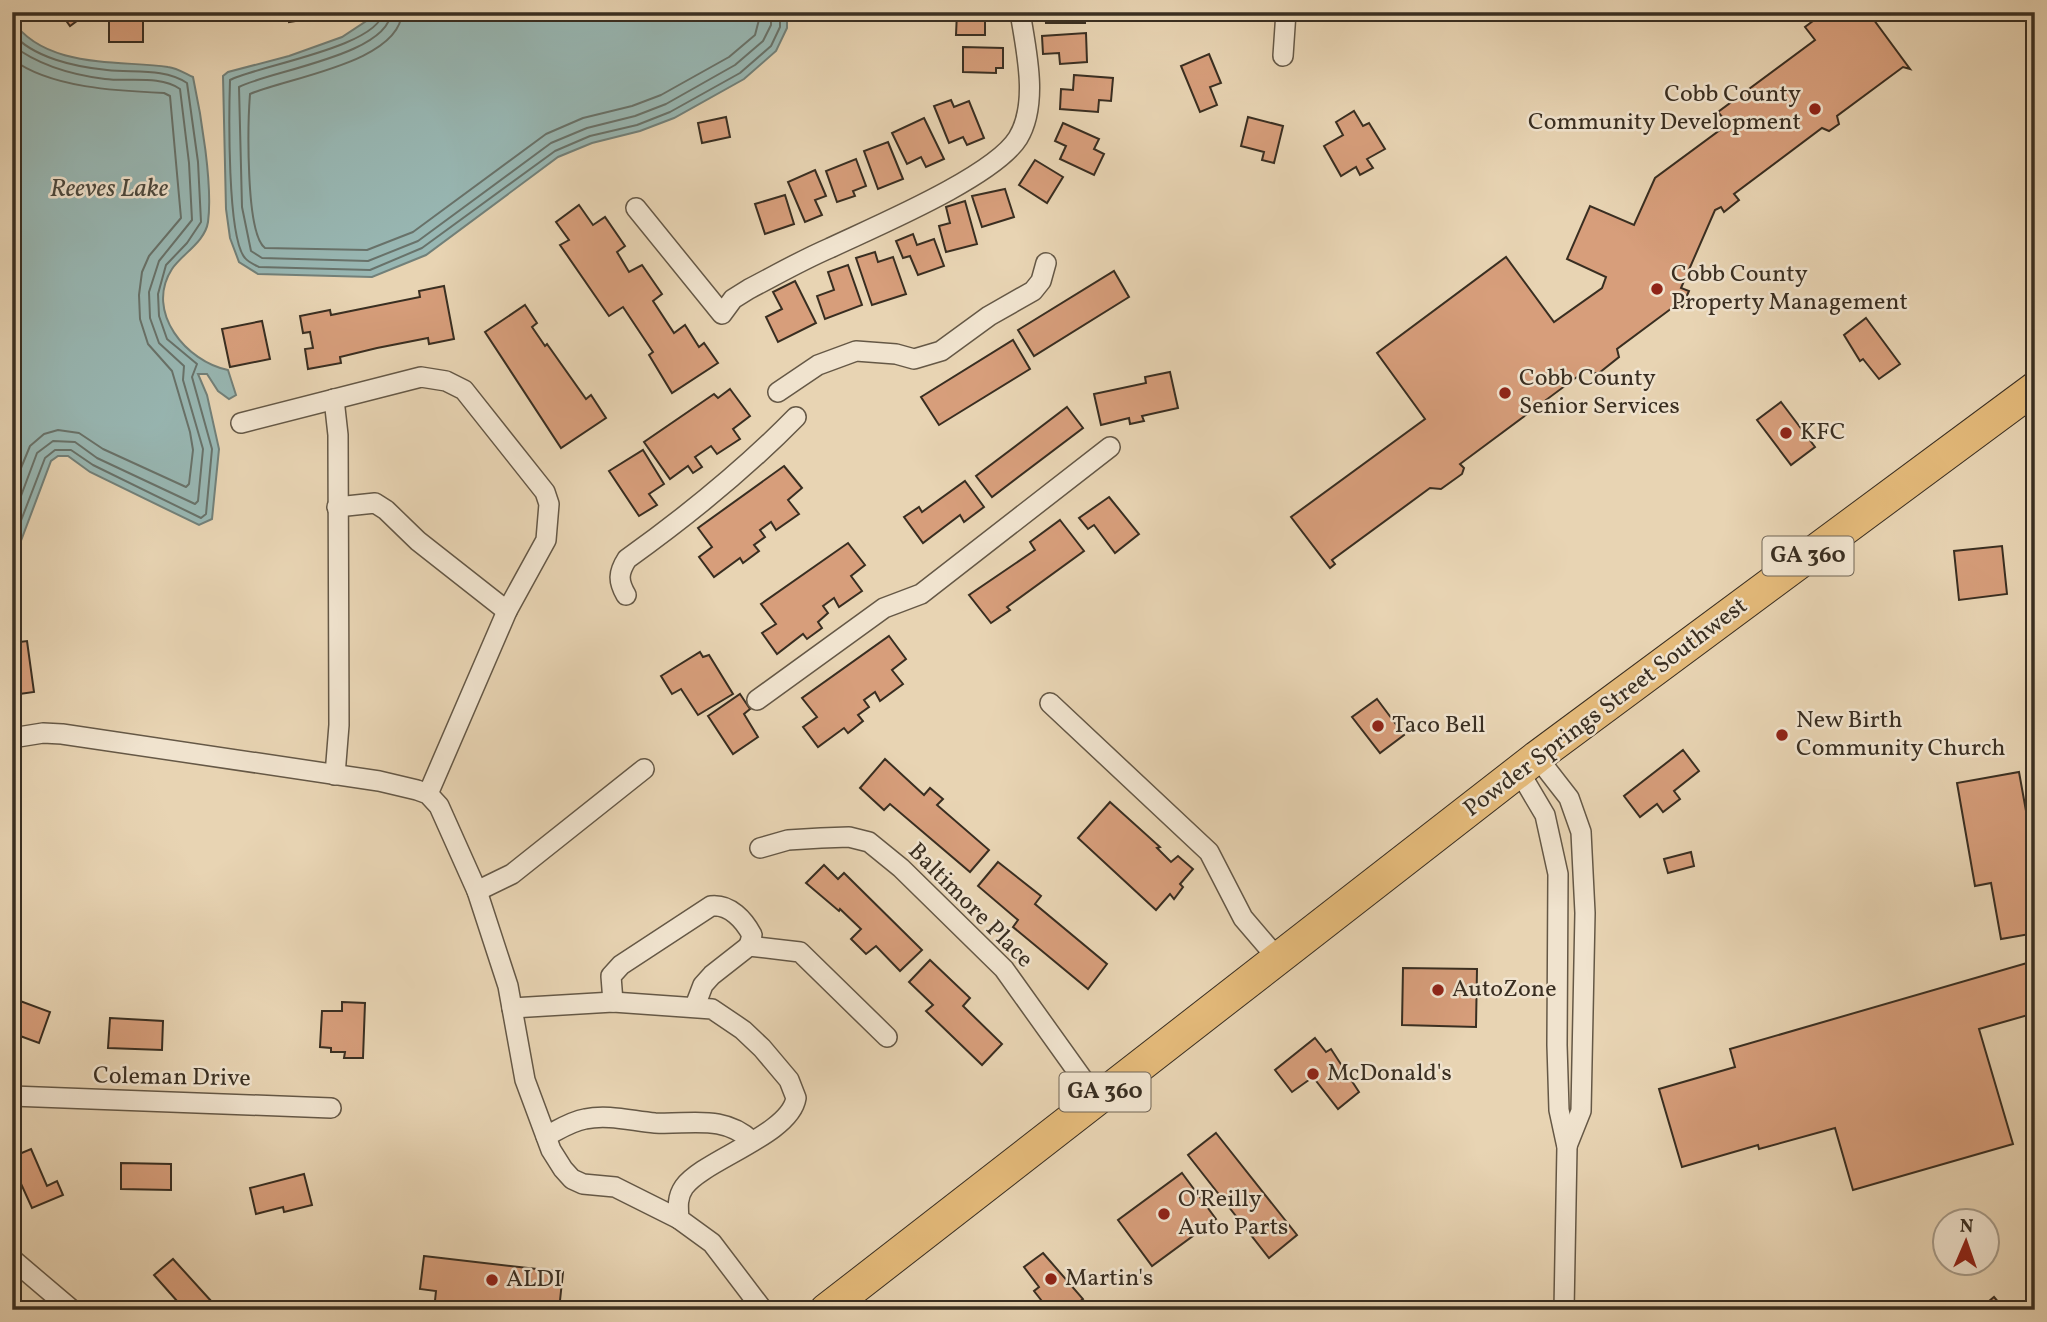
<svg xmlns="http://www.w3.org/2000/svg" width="2047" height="1322" viewBox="0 0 2047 1322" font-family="Vollkorn,serif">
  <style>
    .water { fill: #98b7b3; stroke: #728079; stroke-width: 2 }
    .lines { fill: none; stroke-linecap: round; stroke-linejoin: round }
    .shore { stroke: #68726a; stroke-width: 2 }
    .building { fill: #d79e7b; stroke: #392e21; stroke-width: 2 }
    .street-casing { stroke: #655846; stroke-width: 22 }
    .primary-casing { stroke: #392e21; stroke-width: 34 }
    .street { stroke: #f0e3ce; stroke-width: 19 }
    .primary { stroke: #e4ba7a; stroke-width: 32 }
    .poi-dot { fill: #8f2418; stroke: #f0e3ce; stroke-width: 2.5 }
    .labels { text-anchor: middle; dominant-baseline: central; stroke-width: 5; stroke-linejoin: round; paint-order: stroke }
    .shield { fill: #f0e3ce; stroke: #706455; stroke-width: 2 }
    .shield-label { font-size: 23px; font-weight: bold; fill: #392e21 }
    .poi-label { font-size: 24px; fill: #392e21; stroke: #f0e3ce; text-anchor: start }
    .street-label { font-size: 24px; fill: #392e21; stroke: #f0e3ce }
    .water-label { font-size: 26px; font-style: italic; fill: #4c493e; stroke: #f0e3ce }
  </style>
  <rect width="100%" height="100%" fill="#e8d4b3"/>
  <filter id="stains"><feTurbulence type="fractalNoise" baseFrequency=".00286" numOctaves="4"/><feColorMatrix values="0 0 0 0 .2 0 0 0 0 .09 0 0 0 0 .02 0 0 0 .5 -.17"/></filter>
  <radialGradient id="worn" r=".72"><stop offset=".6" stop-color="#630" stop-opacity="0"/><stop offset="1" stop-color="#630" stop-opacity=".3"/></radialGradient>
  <g class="water">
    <path d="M380,12H787V28L776,51L744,79L674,118L640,131L592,143L558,157L426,255L372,277L258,274L239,262L230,238L226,209L223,76L228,72L289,56L342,37Z"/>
    <path d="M12,20C45,69 118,60 168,67C177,68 186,74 193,77C201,114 213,186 208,222C205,242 182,254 172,269C144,312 187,362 228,370L236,395L229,399L218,391L207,374H198L207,395L219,449L212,519L199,525L90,472L68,456H58L51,461L19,546L12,556Z"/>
  </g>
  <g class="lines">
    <g class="shore">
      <path d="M383,12C379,47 256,66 230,80C229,110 227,238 245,258C248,262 255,265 259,267L370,270L422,248L555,151L590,136L637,125L670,112L740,73L771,46L780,27V12"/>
      <path d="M391,12C389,55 269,71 239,87L242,207L251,251L262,258L368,261L418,241L551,143L587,128L635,116L666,104L735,65L763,41L771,25V12"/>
      <path d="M402,12C400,63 285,78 250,94C248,120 245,233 265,248L367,250L413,232L546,134L583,118L632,106L661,95L729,57L755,35L761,12"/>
      <path d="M12,33C33,58 76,67 107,70C134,73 164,68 187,83L198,162L201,222L187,243L166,265L158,294L159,316L167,339L197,364L192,377L212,449L206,514L201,518L93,465L71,450H55L45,458L12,544"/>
      <path d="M12,45C38,65 73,75 105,79C128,82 160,75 180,89L189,163L192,220L159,261L149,292L150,318L159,343L184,366L183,380L203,449L198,501L195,504L97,458L75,442L53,441L37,453L12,520"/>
      <path d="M12,59C50,88 118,91 164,93L170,96L181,218L149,256L142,272L139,295L140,319L148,344L172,371L190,432L193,450L189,484L186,487L103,449L79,433L58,430L44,434L30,446L12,490"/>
    </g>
  </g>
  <g class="building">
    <path d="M60,12H89L70,26Z"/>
    <rect x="109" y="12" width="34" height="30"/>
    <path d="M159,12H197V19L159,17Z"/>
    <rect x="216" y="12" width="41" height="9"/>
    <path d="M287,12H332V15L289,22Z"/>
    <path d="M957,12H985V35H956Z"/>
    <path d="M1045,12H1085V23H1046Z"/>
    <path d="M1825,12H1868L1910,69L1903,67L1837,116L1839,124L1829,131L1822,128L1734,194L1739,200L1724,212L1721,207L1715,210L1681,288L1689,291L1682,307L1676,305L1617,349L1619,357L1599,373H1594L1589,368L1460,464L1464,468L1462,474L1441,489L1430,488L1332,560L1335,564L1330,568L1291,517L1425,419L1377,353L1506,257L1554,322L1602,288L1606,277L1567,259L1590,206L1634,225L1655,178L1728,124L1718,112L1815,40L1805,27Z"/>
    <path d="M1086,33L1087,62L1060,64L1059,53L1043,54L1042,36Z"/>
    <path d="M963,47L1003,48V68H996V73L963,72Z"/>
    <path d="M1209,54L1221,83L1210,87L1217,105L1200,112L1181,66Z"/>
    <path d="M1074,75L1113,78L1111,101L1099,100L1098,112L1060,109L1061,89L1073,90Z"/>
    <path d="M951,100L954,107L969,101L984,138L967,145L963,137L949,143L934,106Z"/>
    <path d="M1354,111L1363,126L1369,123L1385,149L1367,159L1373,168L1360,175L1356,167L1341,176L1324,146L1343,135L1336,122Z"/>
    <path d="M726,117L730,137L702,143L698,123Z"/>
    <path d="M1248,117L1283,126L1274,163L1262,160L1264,152L1241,146Z"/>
    <path d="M924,118L944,159L926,167L921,157L907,164L892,133Z"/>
    <path d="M1063,123L1099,139L1094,149L1104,154L1094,175L1060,159L1066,146L1055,141Z"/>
    <path d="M888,142L903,179L878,189L864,151Z"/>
    <path d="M856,159L866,186L853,191L855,196L837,202L826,171Z"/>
    <path d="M1035,160L1063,177L1047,203L1019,185Z"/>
    <path d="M815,170L826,196L815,200L822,215L805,222L788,182Z"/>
    <path d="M1005,189L1014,217L982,227L972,196Z"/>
    <path d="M785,195L794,224L765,234L755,204Z"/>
    <path d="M965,201L977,244L946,252L939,226L950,223L946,207Z"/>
    <path d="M579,205L593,225L605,217L625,246L617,252L629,272L642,265L662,294L653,301L674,333L685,325L699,347L704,343L718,363L672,393L649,355L653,352L623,307L609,316L560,245L569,240L556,222Z"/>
    <path d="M913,234L917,245L934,239L944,266L918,275L910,256L903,258L896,241Z"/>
    <path d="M875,252L878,262L893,257L906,294L872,305L856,258Z"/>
    <path d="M848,265L862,305L825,319L817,296L834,290L828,272Z"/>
    <path d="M1114,271L1129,297L1034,356L1018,330Z"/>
    <path d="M795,281L816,323L778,342L766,317L782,309L773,292Z"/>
    <path d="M444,286L454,339L429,344L428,338L377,348L340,357L341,363L308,369L305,349L313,348L310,332L303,333L300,316L330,310L331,315L420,297L419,291Z"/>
    <path d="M525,305L537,323L532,327L545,346L547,344L586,399L591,395L606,418L561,448L485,332Z"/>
    <path d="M1866,318L1900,364L1879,379L1863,359L1860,361L1844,335Z"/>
    <path d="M262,321L270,359L230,367L222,329Z"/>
    <path d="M1013,340L1030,369L939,425L921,397Z"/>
    <path d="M1170,372L1178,408L1142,416L1144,421L1130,424L1129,418L1101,425L1094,394L1146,383L1145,377Z"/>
    <path d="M730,389L750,416L733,429L740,439L717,454L711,446L695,457L702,467L693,473L688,466L670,479L644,442L714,394L718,398Z"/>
    <path d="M1781,402L1815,447L1791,465L1757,420Z"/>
    <path d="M1067,407L1083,428L992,497L976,476Z"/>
    <path d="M643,450L664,484L649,494L657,505L639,516L609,471Z"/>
    <path d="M784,466L802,488L788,500L799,514L776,530L771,522L760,530L765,537L754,545L759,551L743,563L740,558L714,577L699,557L712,547L698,528Z"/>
    <path d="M965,481L984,507L964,522L960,515L923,543L904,517L919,507L922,512Z"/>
    <path d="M1109,497L1139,534L1115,553L1094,525L1088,529L1079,518Z"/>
    <path d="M1060,520L1084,551L1007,607L1010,610L991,623L969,595L1035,550L1030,542Z"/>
    <path d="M848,543L865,565L851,576L862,591L839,607L834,598L823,606L828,613L818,622L822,628L807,639L803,634L777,654L762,633L776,624L761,604Z"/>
    <path d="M2002,546L2007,594L1959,600L1954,551Z"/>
    <path d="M889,636L906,659L892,670L903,684L880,701L875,692L864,700L869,707L858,715L863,721L848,733L844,728L818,747L803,727L817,717L802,698Z"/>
    <path d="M27,641L34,692L12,695V643Z"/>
    <path d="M700,652L703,657L709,655L733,694L698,715L681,689L672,694L661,676Z"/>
    <path d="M740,694L750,709L744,714L758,737L733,754L708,716Z"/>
    <path d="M1377,699L1404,735L1380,753L1352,717Z"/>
    <path d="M1683,750L1699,771L1674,791L1680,799L1663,812L1657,804L1640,817L1624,796Z"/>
    <path d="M885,759L924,795L930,788L943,799L937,805L989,850L970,872L890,804L884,810L860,788Z"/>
    <path d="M2019,772L2035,861V933L2001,939L1991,883L1975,886L1957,783Z"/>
    <path d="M1110,802L1160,847L1157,848L1171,862L1178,856L1193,869L1180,884L1183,887L1174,899L1170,894L1156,910L1078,838Z"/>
    <path d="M1691,852L1694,866L1668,873L1664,859Z"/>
    <path d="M998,862L1041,896L1035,904L1107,964L1088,989L1013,927L1018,920L978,886Z"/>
    <path d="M824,865L838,879L844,873L922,950L900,971L876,946L866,954L851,939L861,929L840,909L839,911L806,883Z"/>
    <path d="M930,960L970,998L963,1006L1002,1044L982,1065L926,1011L933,1005L909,982Z"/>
    <path d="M2027,963L2035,989V1013L1979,1029L2013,1144L1853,1190L1835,1128L1759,1149L1758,1145L1682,1167L1659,1089L1735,1067L1730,1049Z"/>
    <path d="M1403,968L1477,969L1476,1027L1402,1025Z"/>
    <path d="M12,998L50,1012L39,1043L12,1033Z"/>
    <path d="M342,1002L365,1003L363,1058H344L345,1052H331V1048L320,1047L322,1011H342Z"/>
    <path d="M110,1018L163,1021L162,1050L108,1048Z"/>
    <path d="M1315,1038L1326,1052L1331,1049L1359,1092L1338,1109L1313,1077L1292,1092L1275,1070Z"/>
    <path d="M1216,1133L1297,1235L1269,1258L1188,1155Z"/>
    <path d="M31,1149L47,1186L57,1181L63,1195L32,1208L12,1164V1157Z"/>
    <path d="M121,1163L171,1164V1190L121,1189Z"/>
    <path d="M1182,1173L1216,1219L1152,1266L1118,1220Z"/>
    <path d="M304,1174L312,1205L284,1212L283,1207L256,1214L250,1188Z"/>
    <path d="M1043,1253L1083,1299L1069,1310H1049L1034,1291L1039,1287L1024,1267Z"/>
    <path d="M424,1256L563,1272L559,1310H434L436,1291L420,1289Z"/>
    <path d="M173,1259L212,1302L203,1310H185L154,1275Z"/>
    <path d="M1994,1297L2005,1310H1969L1978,1302L1982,1307Z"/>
  </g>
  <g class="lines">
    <defs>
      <g id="street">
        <path d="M1283,56L1286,12"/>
        <path d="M636,208L722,314L733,299L749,289C776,275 802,260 830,248C874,227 994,177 1018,138C1039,103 1026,50 1020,12"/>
        <path d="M778,392L818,365L856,351L896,354L914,359L941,351L989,316L1033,291L1041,281L1046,263"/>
        <path d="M334,399L338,435L339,725L335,775"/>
        <path d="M241,423L421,377L446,381L464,390L545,492L549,504L546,540L507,611L428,794"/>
        <path d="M337,507L375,503L386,510L418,541L507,611"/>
        <path d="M626,595C618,581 618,573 627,559C687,516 744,470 796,417"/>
        <path d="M757,700L884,608L921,594L1110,447"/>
        <path d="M1050,703L1209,852L1243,918L1279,960"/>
        <path d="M12,738L43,733L62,734L379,781L417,790L428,794L439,806L477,891L508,986L525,1080L551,1150L563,1169L572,1179L583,1184L615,1187L679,1219"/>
        <path d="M1537,757L1569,798L1581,832L1585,913L1581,1111L1567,1146"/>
        <path d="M1519,771L1545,815L1558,874L1557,1045L1559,1110L1567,1147L1564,1310"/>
        <path d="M760,848L788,840L821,838L849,837L869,842L901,868L1004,969L1097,1099"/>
        <path d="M477,891L512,874L644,769"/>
        <path d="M613,1002L611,976L621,965L711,906C730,904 744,920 752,935L749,946"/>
        <path d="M695,1006L703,985L712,975L749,946L800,952L887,1037"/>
        <path d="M512,1008L613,1002L712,1009L743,1030L762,1048L789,1080L796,1098C790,1135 703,1160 684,1187C677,1197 678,1207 679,1219L712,1243L763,1310"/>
        <path d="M12,1096L331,1108"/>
        <path d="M546,1136C558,1130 572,1121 585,1119C608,1114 632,1121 655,1123C690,1125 723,1114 752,1141"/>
        <path d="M12,1259L72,1310"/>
      </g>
      <path id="primary" d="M826,1310L1537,757L2035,388"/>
    </defs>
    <use href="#street" class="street-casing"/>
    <use href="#primary" class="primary-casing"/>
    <use href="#street" class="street"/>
    <use href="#primary" class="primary"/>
  </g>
  <g class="poi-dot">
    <circle cx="1815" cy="109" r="7"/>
    <circle cx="1657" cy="289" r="7"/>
    <circle cx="1505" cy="393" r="7"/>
    <circle cx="1786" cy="433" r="7"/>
    <circle cx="1378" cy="726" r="7"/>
    <circle cx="1782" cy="735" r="7"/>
    <circle cx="1438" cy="990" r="7"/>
    <circle cx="1313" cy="1074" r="7"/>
    <circle cx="1164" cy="1214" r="7"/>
    <circle cx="1051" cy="1279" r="7"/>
    <circle cx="492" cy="1280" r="7"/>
  </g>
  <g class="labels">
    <g class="shield">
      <rect x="1762.5" y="536.5" width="91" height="39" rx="5"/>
      <rect x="1059.5" y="1072.5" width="91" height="39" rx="5"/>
    </g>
    <g class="shield-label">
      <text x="1808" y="556">GA 360</text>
      <text x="1105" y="1092">GA 360</text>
    </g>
    <g class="poi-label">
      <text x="1801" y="95" text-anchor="end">Cobb County<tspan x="1801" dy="28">Community Development</tspan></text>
      <text x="1671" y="275">Cobb County<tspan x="1671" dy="28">Property Management</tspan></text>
      <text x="1519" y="379">Cobb County<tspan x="1519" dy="28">Senior Services</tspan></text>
      <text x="1800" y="433">KFC</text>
      <text x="1796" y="721">New Birth<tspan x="1796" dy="28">Community Church</tspan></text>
      <text x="1392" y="726">Taco Bell</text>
      <text x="1452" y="990">AutoZone</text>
      <text x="1327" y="1074">McDonald's</text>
      <text x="1178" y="1200">O'Reilly<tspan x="1178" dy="28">Auto Parts</tspan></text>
      <text x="1065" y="1279">Martin's</text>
      <text x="506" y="1280">ALDI</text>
    </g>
    <g class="street-label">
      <text transform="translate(1606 708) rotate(-37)">Powder Springs Street Southwest</text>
      <text transform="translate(970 906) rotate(45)">Baltimore Place</text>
      <text transform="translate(172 1078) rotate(1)">Coleman Drive</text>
    </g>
    <g class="water-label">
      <text x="109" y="189">Reeves Lake</text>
    </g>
  </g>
  <rect width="2047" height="1322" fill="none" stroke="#e8d4b3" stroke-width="42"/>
  <rect x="14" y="14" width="2019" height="1294" fill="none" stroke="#392e21" stroke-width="3.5"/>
  <rect x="21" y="21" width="2005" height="1280" fill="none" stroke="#392e21" stroke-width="2"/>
  <g transform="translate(1966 1242) rotate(2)"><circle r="33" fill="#f0e3ce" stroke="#a79b89" stroke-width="2"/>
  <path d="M0-5L12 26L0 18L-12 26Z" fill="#8f2418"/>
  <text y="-10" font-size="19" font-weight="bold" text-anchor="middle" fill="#392e21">N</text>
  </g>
  <rect width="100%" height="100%" filter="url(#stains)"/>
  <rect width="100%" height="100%" fill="url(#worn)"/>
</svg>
